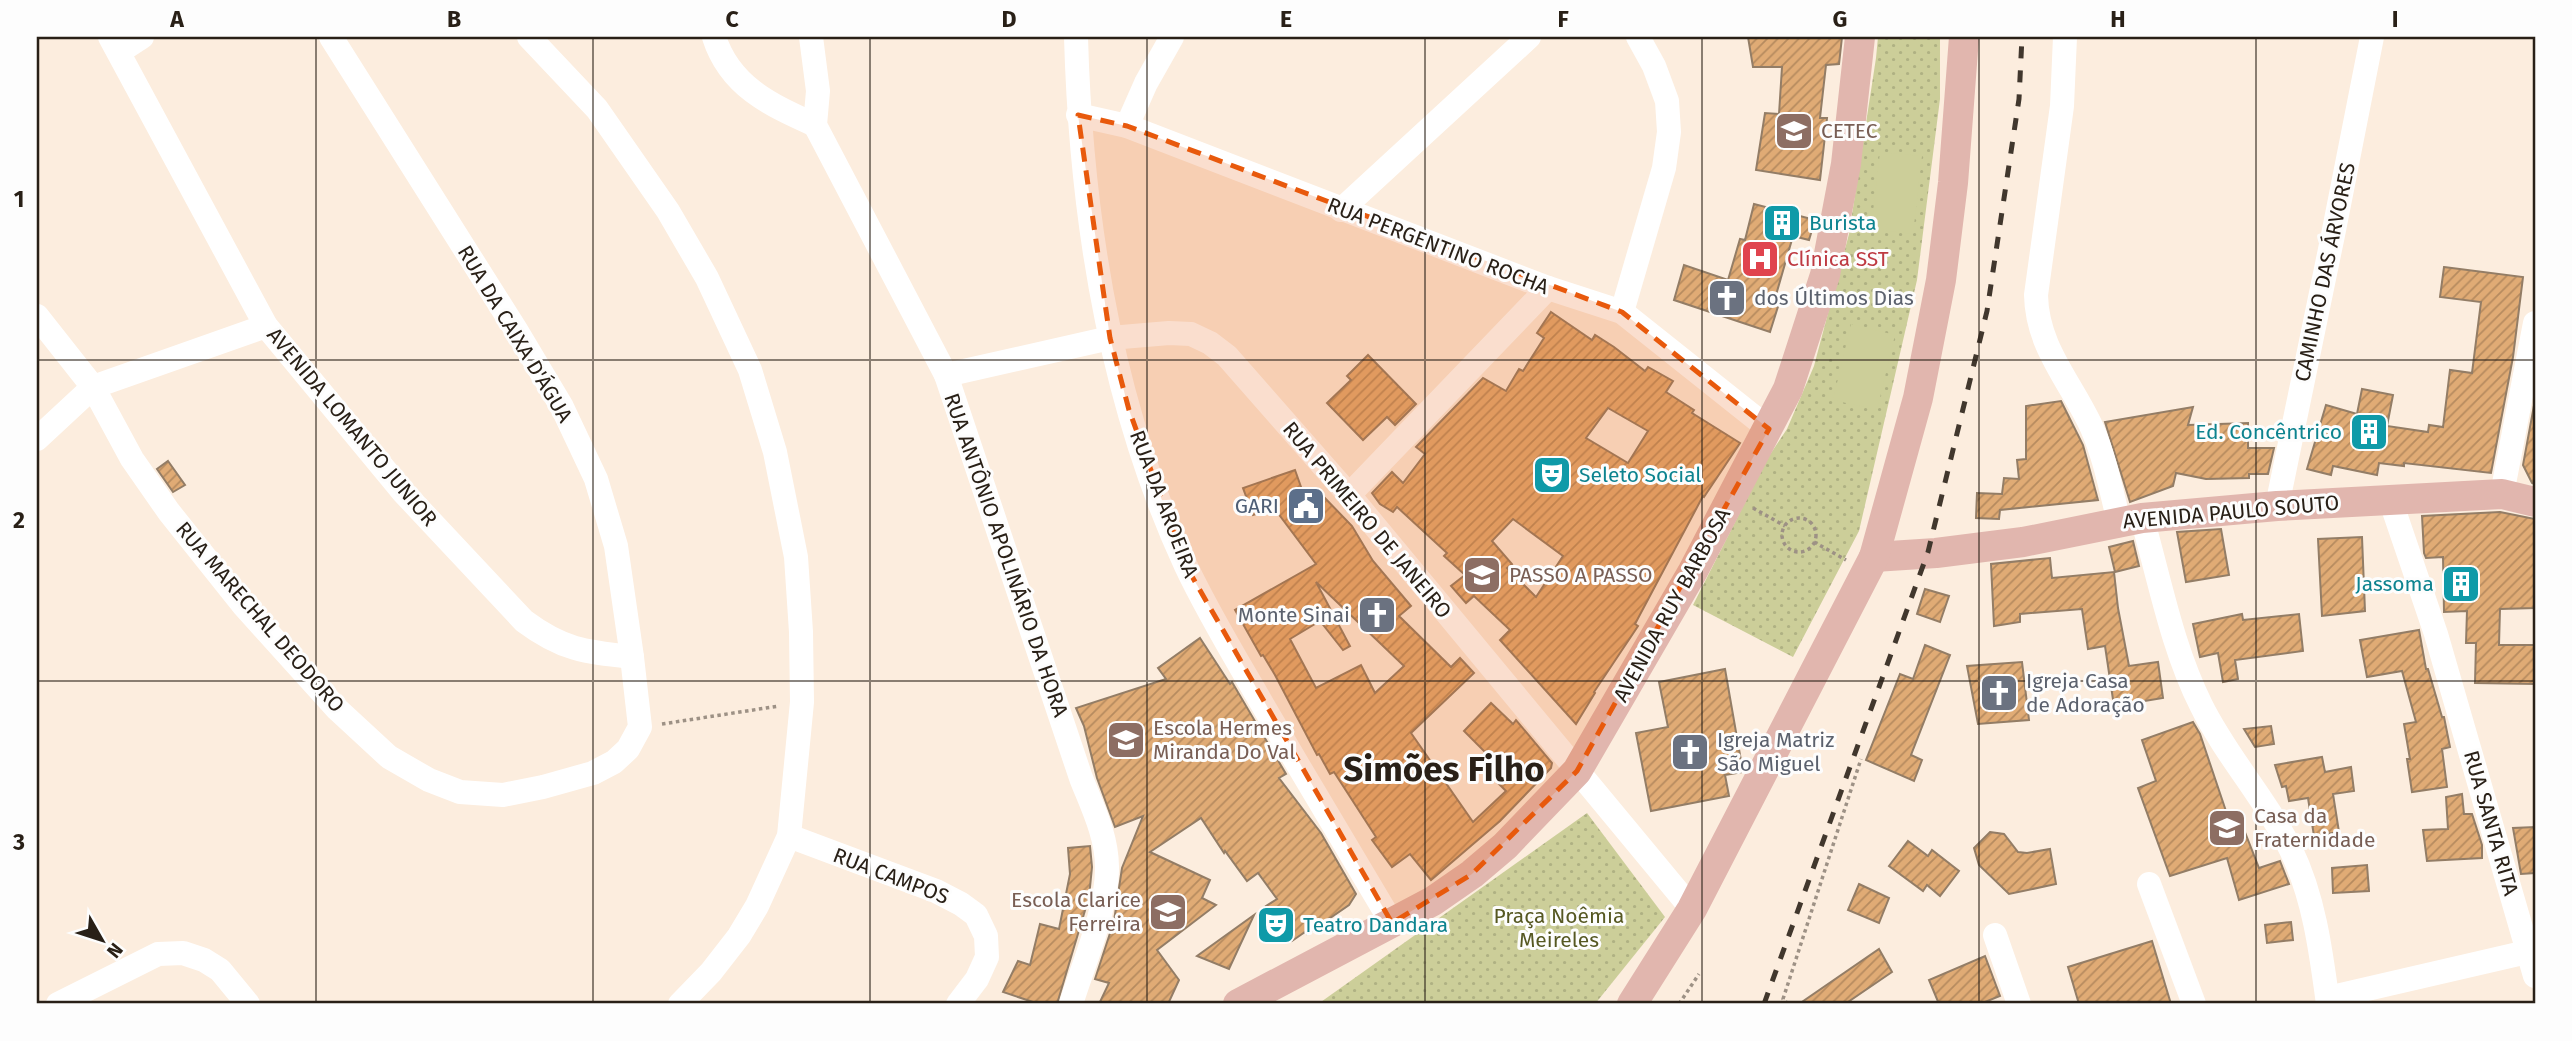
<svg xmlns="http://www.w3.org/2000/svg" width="2572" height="1041" viewBox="0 0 2572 1041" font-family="'Fira Sans',sans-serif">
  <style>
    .grass { fill: url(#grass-dots) }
    .pitch { fill: #ccce99 }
    .building { fill: url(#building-hatch); stroke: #937d66; stroke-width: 2; fill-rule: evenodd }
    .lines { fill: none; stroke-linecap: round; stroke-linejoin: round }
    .path { stroke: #9d9185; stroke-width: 3.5; stroke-dasharray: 3.5 3.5; stroke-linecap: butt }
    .minor { stroke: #fff; stroke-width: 24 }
    .major { stroke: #e1b6ae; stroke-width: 30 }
    .rail { stroke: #41372d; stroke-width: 5; stroke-dasharray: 12 12; stroke-linecap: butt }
    .marked { fill: #e8590c; fill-opacity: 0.2; stroke: #e8590c; stroke-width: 5; stroke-dasharray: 14 9; stroke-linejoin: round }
    .grid { fill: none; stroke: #292017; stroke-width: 2; stroke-opacity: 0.55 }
    .labels { text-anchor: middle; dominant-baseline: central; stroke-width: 6; stroke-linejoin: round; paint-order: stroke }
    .education-label { font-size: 21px; fill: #785e54; stroke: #fdfdfd; text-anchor: start }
    .culture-label { font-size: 21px; fill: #0d838f; stroke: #fdfdfd; text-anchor: start }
    .street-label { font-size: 21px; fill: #292017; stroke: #fdfdfd }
    .health-label { font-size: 21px; fill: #be3a42; stroke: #fdfdfd; text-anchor: start }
    .worship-label { font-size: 21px; fill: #5b616d; stroke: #fdfdfd; text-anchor: start }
    .service-label { font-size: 21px; fill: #4e5e75; stroke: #fdfdfd; text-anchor: end }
    .park-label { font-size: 21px; fill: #565822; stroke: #fdfdfd }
    .town-label { font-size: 35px; font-weight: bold; fill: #292017; stroke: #fdfdfd }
    .neatline { fill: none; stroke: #292017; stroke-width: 2.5 }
    .grid-label { font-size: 23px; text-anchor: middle; font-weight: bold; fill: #292017 }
  </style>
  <defs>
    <pattern id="grass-dots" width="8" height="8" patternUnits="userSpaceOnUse" patternTransform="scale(1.75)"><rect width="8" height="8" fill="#ccce99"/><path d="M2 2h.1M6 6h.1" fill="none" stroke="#afb183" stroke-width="1.8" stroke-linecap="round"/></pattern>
    <pattern id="building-hatch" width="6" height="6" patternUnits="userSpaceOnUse" patternTransform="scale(1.75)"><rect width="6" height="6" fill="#e0ab75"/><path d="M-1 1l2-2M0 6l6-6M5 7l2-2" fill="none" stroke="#b68b5f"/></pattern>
  </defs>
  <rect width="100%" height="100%" fill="#fcedde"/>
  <g class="grass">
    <path d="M1878,37H1940V99L1917,280L1859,531L1793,657L1693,605L1767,459L1787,429L1814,366L1849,234L1876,58Z"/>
    <path d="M1587,813L1665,917L1595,1004H1318Z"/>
  </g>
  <g class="pitch">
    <path d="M1880,152L1922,156L1913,234L1871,229Z"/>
    <path d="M1851,324L1895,335L1877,410L1833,400Z"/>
  </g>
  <g class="building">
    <path d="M1748,37H1842L1839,64L1826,65L1820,118H1827L1820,180L1756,170L1765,113L1779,114L1782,67H1753Z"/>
    <path d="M1754,204L1815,220L1809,240L1793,236L1776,295L1781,297L1770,332L1674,300L1684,265L1728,280L1740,239L1745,240Z"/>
    <path d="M2444,267L2523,277L2513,357L2491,473L2404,463V466L2379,463L2377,475L2333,466L2331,475L2307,469L2326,405L2357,414L2362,389L2393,395L2387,426L2428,432L2429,425L2443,427L2450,370L2472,373L2481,302L2440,297Z"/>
    <path d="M1551,312L1592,340L1595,335L1614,347L1645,371L1648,367L1673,381L1666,392L1694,410L1692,413L1740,443L1704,497L1703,496L1635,624L1638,626L1594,692L1595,693L1576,724L1500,640L1510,630L1474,596L1466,603L1451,586L1465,575L1444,556L1447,553L1397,507L1393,512L1380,504L1372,493L1392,472L1403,483L1425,454L1416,447L1483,378L1506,391L1519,369L1523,371L1544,338L1537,333ZM1608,408L1648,431L1628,463L1586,438ZM1513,519L1563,556L1536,597L1507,568L1512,564L1492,541Z"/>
    <path d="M1368,355L1416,404L1395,425L1387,417L1363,440L1327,403L1351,380L1347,376Z"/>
    <path d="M2535,400V484L2532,483L2523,465Z"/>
    <path d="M2061,401L2083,445L2098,500L2000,510L1999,519L1976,518L1977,493L2002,494L2004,478L2019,479L2017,460L2026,459V406Z"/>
    <path d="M2193,407L2188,425L2248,423V448H2274L2268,474H2249V478L2206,479L2176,473L2173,486L2130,502L2105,422Z"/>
    <path d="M168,461L185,485L173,492L157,469Z"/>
    <path d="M1295,470L1306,501L1321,494L1352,526L1373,561L1411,606L1399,616L1451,667L1460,658L1474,673L1411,733L1473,822L1506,791L1498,783L1502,780L1480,760L1486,753L1464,731L1491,703L1513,724L1516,720L1552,763L1551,768L1500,821L1431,880L1410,854L1392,867L1372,840L1376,837L1334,772L1330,774L1319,754L1317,755L1275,675L1263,655L1261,656L1235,610L1316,564L1274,508L1253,515L1243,488ZM1316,582L1404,666L1375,693L1361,665L1316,688L1290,639L1320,621L1343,650L1350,646Z"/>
    <path d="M2500,512L2535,519V608L2500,609L2499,645H2535V684L2475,683L2476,643H2466L2467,611L2444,612L2443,557L2426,558L2424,553L2422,516Z"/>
    <path d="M2221,529L2229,575L2186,582L2177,532Z"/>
    <path d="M2362,537L2365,611L2322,616L2318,539Z"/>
    <path d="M2133,541L2139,566L2115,572L2109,547Z"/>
    <path d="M2050,558L2052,578L2114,572L2118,608L2129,666L2158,662L2163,698L2114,706L2105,646L2088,649L2082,609L2020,614V622L1994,626L1991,564Z"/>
    <path d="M1925,589L1949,596L1940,622L1917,614Z"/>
    <path d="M2242,614L2243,620L2299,614L2303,651L2235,660L2238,679L2223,682L2218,653L2200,657L2193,624Z"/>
    <path d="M2419,630L2426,669H2428L2442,717H2444L2450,747L2442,749L2447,787L2412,792L2407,759H2410L2404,724L2416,722L2402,671L2367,677L2360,640Z"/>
    <path d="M1200,638L1230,684L1232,682L1286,774L1279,778L1321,833L1356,894L1349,905L1307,934L1305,932L1292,941L1266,906L1277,899L1258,873L1247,881L1225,851L1224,853L1201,818L1150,852L1210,880L1202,898L1216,905L1157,950L1179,980L1168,1004H1099L1109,983L1095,979L1114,921L1122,868L1143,816L1115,827L1097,778L1084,726L1076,708L1166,679L1158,668Z"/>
    <path d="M1925,645L1950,655L1911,755L1922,760L1914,781L1866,760L1900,674L1913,679Z"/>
    <path d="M2022,662L2029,720L1978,724L1967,666Z"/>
    <path d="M1725,669L1743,772L1725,775L1729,796L1651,811L1636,733L1668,727L1659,682Z"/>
    <path d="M2193,722L2200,734L2229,820L2239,817L2259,868L2280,861L2289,884L2239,900L2227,858L2170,876L2138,788L2156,781L2142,740Z"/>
    <path d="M2271,726L2274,744L2255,747L2244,729Z"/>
    <path d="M2322,757L2325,772L2351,767L2354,791L2333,794L2339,832L2314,836L2308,798L2289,801L2286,786L2282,787L2275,765Z"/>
    <path d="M2462,794L2464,814H2472L2482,845V858L2427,861L2423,830L2448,829L2446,797Z"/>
    <path d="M2535,827V873L2521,874L2513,828Z"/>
    <path d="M1990,832L2004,834L2018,852L2027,853L2050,849L2056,884L2009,894L1979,865L1974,848Z"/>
    <path d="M1908,841L1928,856L1932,850L1959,871L1940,896L1927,885L1923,891L1889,866Z"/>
    <path d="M1090,846L1092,867L1089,897L1057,1004H1039L1003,992L1018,961L1030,965L1040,924L1059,929L1070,874L1068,848Z"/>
    <path d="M2367,865L2369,891L2333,893L2332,868Z"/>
    <path d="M1859,884L1889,898L1879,923L1848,910Z"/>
    <path d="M1254,915L1229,969L1197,956Z"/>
    <path d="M2291,922L2293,940L2267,943L2265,925Z"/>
    <path d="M2152,941L2171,1004H2079L2068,967Z"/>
    <path d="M1879,949L1892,972L1845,1004H1799Z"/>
    <path d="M1985,956L2000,996L1980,1004H1939L1929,980Z"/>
  </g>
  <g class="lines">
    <g class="path">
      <path d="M1753,508L1785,526"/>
      <circle cx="1799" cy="535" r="17"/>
      <path d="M1814,542L1846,560"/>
      <path d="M662,724L779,706"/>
      <path d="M1679,1004L1699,974"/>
      <path d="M1788,1004L1783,999L1861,759"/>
    </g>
    <g class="minor">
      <path d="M110,37L266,326L404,493L524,621C563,650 585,652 632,657"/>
      <path d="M529,37L597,109L668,211L707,278L750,370L775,452L796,557L801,632L802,702L789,836L757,906L739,936L711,972L680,1004"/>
      <path d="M714,37C730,87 771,105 815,125"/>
      <path d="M811,37L818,91L815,125L946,375L1081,778C1092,806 1107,836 1107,867C1108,907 1083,965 1071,1004"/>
      <path d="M1076,37C1081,216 1110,402 1186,566C1210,617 1240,665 1268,714C1309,784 1351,854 1392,923"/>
      <path d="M2065,37L2062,106L2036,295C2037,348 2071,382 2092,428C2105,458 2111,490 2119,522"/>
      <path d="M119,52L142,37"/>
      <path d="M1078,115L1127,126L1548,288L1622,312L1769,429"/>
      <path d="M1127,126L1146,83L1172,37"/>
      <path d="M1341,210L1529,37"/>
      <path d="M1622,312L1664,168L1669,132L1667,101L1654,66L1638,37"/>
      <path d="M37,316L93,387L132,459L169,512L244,606L337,709L389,757L429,780L460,792L503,795L543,787L593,773L614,762L628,749L640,727L632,657L616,546L596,479L562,407L516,330L331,37"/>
      <path d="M946,375L1110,338L1169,333L1191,334L1210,343L1227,356L1349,495L1692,909"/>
      <path d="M37,439L93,387L266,326"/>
      <path d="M2502,494L2535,323"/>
      <path d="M1349,495L1548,288"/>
      <path d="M2390,499L2436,634L2535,976"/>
      <path d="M2277,506L2333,235L2372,37"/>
      <path d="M2142,518C2160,581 2172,647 2201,705C2226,756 2266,799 2291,850C2314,897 2321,952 2328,1004"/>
      <path d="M789,836L936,891L961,904L976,915L986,936L987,957L977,979L958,1004"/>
      <path d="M2149,884L2194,1004"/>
      <path d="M1995,935L2019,1004"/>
      <path d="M2328,998L2527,952"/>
      <path d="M58,1004L158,954L183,953L204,960L220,970L248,1004"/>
    </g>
    <g class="major">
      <path d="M1874,557L1936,553L2023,542L2142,518L2277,506L2502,494L2535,502"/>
      <path d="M1238,1004L1433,901L1472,874L1505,846L1577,771L1693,571L1788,389L1825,275L1846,164L1860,37"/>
      <path d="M1632,1004L1692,909L1874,557L1918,398L1941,280L1953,183L1964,37"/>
    </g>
    <path class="rail" d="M1764,1004L1928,552L1987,311L2019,99L2022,37"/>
  </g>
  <path class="marked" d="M1078,115L1127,126L1622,312L1769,429L1577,771L1472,874L1392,923L1186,566L1129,410L1110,338Z"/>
  <path class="grid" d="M316,37V1004M593,37V1004M870,37V1004M1147,37V1004M1425,37V1004M1702,37V1004M1979,37V1004M2256,37V1004M37,360H2535M37,681H2535"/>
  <defs>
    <symbol id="school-square" viewBox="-11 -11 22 22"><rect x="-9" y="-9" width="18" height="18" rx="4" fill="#8d6e63" stroke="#fdfdfd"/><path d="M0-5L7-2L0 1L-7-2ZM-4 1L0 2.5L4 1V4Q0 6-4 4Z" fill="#fff"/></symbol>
    <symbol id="building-square" viewBox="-11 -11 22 22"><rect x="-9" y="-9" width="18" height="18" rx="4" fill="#0f9aa8" stroke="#fdfdfd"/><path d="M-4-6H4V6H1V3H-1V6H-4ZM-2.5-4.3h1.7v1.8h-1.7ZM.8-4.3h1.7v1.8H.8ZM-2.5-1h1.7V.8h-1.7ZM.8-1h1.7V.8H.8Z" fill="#fff"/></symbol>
    <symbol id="hospital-square" viewBox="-11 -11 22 22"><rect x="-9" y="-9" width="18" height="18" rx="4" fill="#e0444e" stroke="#fdfdfd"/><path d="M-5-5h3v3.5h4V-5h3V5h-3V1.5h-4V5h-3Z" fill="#fff"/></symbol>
    <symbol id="church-square" viewBox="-11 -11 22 22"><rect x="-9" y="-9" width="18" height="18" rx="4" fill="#6b7280" stroke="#fdfdfd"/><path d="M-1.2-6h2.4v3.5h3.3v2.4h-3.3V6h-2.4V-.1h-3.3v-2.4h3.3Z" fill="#fff"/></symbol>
    <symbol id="theatre-square" viewBox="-11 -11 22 22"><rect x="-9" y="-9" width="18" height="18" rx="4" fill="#0f9aa8" stroke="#fdfdfd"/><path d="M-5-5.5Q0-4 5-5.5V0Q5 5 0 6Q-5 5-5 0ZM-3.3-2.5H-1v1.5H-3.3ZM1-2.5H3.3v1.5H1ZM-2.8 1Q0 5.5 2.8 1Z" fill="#fff"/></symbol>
    <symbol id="civic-square" viewBox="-11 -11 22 22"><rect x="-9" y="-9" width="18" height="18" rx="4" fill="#5c6f8a" stroke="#fdfdfd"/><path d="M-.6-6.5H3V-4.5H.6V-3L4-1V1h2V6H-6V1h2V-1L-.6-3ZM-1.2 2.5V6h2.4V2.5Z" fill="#fff"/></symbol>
  </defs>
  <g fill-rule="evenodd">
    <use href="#school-square" x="1772" y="109" width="44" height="44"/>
    <use href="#building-square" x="1760" y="201" width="44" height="44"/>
    <use href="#hospital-square" x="1738" y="237" width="44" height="44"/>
    <use href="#church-square" x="1705" y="276" width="44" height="44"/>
    <use href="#building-square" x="2347" y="410" width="44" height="44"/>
    <use href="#theatre-square" x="1530" y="453" width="44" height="44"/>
    <use href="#civic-square" x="1284" y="484" width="44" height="44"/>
    <use href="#school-square" x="1460" y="553" width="44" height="44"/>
    <use href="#building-square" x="2439" y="562" width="44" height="44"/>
    <use href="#church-square" x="1355" y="593" width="44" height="44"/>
    <use href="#church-square" x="1977" y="671" width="44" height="44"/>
    <use href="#school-square" x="1104" y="718" width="44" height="44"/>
    <use href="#church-square" x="1668" y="730" width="44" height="44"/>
    <use href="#school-square" x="2205" y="806" width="44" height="44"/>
    <use href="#school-square" x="1146" y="890" width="44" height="44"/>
    <use href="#theatre-square" x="1254" y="903" width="44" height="44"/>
  </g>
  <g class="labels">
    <g class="education-label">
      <text x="1821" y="131">CETEC</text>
      <text x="1509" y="575">PASSO A PASSO</text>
      <text x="1153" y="728">Escola Hermes<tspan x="1153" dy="24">Miranda Do Val</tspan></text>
      <text x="2254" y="816">Casa da<tspan x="2254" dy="24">Fraternidade</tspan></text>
      <text x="1141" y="900" text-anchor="end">Escola Clarice<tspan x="1141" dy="24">Ferreira</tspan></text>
    </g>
    <g class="culture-label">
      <text x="1809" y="223">Burista</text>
      <text x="2342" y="432" text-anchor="end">Ed. Concêntrico</text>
      <text x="1579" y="475">Seleto Social</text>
      <text x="2434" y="584" text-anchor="end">Jassoma</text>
      <text x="1303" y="925">Teatro Dandara</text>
    </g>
    <g class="street-label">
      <text transform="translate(1438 246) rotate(21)">RUA PERGENTINO ROCHA</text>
      <text transform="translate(2325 272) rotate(-78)">CAMINHO DAS ÁRVORES</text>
      <text transform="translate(515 334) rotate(59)">RUA DA CAIXA D'ÁGUA</text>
      <text transform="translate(352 427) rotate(50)">AVENIDA LOMANTO JUNIOR</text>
      <text transform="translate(1164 504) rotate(69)">RUA DA AROEIRA</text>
      <text transform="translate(2231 512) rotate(-5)">AVENIDA PAULO SOUTO</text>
      <text transform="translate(1367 520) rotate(50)">RUA PRIMEIRO DE JANEIRO</text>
      <text transform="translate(1006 555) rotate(71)">RUA ANTÔNIO APOLINÁRIO DA HORA</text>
      <text transform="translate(1672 605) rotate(-61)">AVENIDA RUY BARBOSA</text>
      <text transform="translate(260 617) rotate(49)">RUA MARECHAL DEODORO</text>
      <text transform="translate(2491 823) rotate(74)">RUA SANTA RITA</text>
      <text transform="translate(891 876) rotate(21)">RUA CAMPOS</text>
    </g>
    <g class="health-label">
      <text x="1787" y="259">Clínica SST</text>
    </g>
    <g class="worship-label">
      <text x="1754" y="298">dos Últimos Dias</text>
      <text x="1350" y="615" text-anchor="end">Monte Sinai</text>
      <text x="2026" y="681">Igreja Casa<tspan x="2026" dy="24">de Adoração</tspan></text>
      <text x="1717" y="740">Igreja Matriz<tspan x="1717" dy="24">São Miguel</tspan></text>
    </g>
    <g class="service-label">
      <text x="1279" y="506">GARI</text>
    </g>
    <g class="park-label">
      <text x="1559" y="916">Praça Noêmia<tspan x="1559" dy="24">Meireles</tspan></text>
    </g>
    <g class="town-label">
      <text x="1444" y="769">Simões Filho</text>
    </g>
  </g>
  <rect width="2572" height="1041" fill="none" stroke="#fdfdfd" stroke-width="77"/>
  <g transform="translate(102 940) rotate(129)" stroke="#fdfdfd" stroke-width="5" paint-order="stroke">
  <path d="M0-5L12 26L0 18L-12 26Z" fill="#292017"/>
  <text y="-10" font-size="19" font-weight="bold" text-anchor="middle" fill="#292017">N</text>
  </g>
  <rect x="38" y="38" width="2496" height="964" class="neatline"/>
  <g class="grid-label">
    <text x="177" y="27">A</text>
    <text x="454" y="27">B</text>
    <text x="732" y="27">C</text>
    <text x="1009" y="27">D</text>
    <text x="1286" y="27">E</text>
    <text x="1563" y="27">F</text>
    <text x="1840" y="27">G</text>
    <text x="2118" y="27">H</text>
    <text x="2395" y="27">I</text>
    <text x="19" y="207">1</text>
    <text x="19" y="528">2</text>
    <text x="19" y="850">3</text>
  </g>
</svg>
